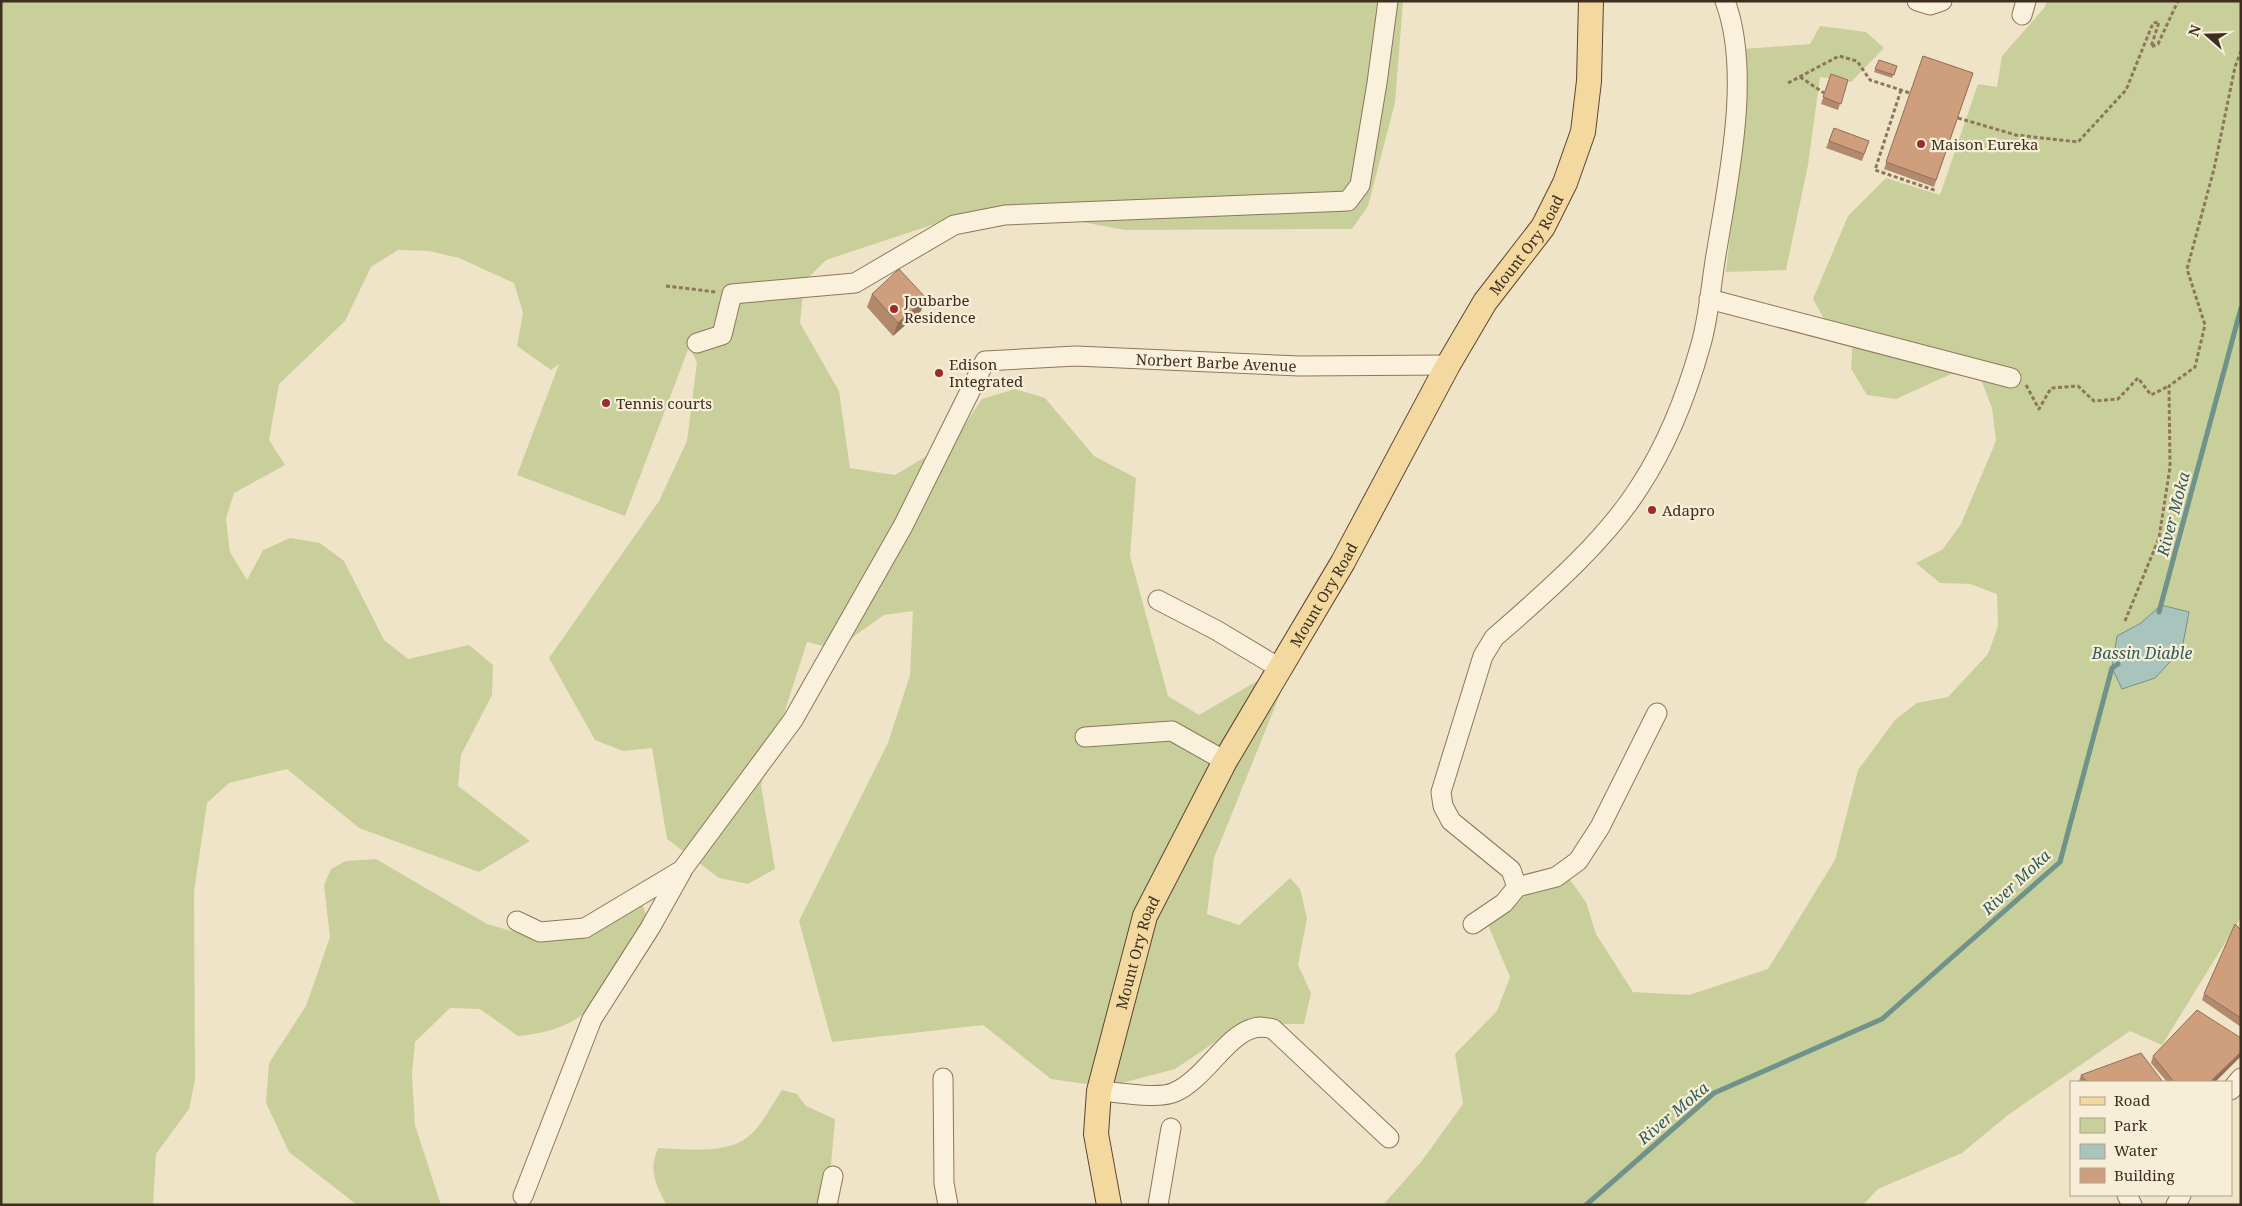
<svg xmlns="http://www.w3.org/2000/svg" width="2242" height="1206" viewBox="0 0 2242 1206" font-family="'Noto Serif',serif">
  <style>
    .green { fill: #c9cf9b }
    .water { fill: #a9c4bc; stroke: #6f938a }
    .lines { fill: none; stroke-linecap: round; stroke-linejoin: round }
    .stream { stroke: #6f938a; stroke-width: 5 }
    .minor-casing { stroke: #8d765c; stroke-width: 21 }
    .major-casing { stroke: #5b4430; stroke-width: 26 }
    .path { stroke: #8d765c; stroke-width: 3; stroke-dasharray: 4 2.5; stroke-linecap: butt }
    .minor { stroke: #faf1dc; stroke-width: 19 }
    .major { stroke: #f3d9a0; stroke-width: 24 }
    .wall { fill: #b2896c }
    .shaded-wall { fill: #916f58 }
    .building { fill: #cf9f7d; stroke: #916f58 }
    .poi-dot { fill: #9e2a2b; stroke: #f7eed8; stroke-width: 2 }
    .labels { text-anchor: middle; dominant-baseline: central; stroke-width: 4.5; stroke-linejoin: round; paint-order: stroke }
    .poi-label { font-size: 15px; fill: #3d2e20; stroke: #f7eed8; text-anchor: start }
    .street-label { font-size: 15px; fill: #3d2e20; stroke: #f7eed8 }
    .water-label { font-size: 16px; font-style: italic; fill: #2f5d5a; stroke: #f7eed8 }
  </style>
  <rect width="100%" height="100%" fill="#f0e4c8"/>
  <g class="green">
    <path d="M1,1H1403L1395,103L1368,206L1352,229L1125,230L1007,208L962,215L826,260L804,282L800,323L839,391L850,468L895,475L955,439L982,399L1015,389L1045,398L1094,456L1136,478L1130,556L1168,696L1199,715L1273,672L1285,682L1214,858L1207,914L1239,925L1290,878L1300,889L1307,918L1298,965L1311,993L1304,1024H1242L1175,1069L1107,1087L1051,1079L983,1025L832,1042L799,921L888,743L910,675L913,611L884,615L836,649L807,642L761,785L775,869L748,884L719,878L667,839L652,748L623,751L595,740L549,658L659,501L687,441L697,362L689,347L625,516L517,475L559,364L551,370L517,346L523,313L514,283L459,258L429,251L398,250L371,267L345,321L279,384L269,440L285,465L234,493L226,519L230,552L247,580L263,550L290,538L320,543L344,561L384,640L408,659L469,645L493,665L492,695L461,755L458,786L530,841L479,872L359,828L287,769L229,783L207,803L194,892L195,1080L189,1109L156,1154L153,1205H1Z"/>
    <path d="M2047,1H2241V917L2162,1045L2130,1031L2008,1115L1962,1153L1878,1189L1863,1205H1383L1421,1162L1463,1104L1455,1054L1497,1011L1510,977L1486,920L1511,901L1568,877L1586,902L1596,934L1633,992L1689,995L1768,969L1835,860L1858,770L1895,720L1917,703L1948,697L1988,654L1998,626L1997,594L1970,584L1940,583L1916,563L1942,550L1961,524L1996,441L1992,408L1980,377L1951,374L1896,399L1867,395L1851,369L1853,339L1828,326L1813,299L1848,216L1886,178L1940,195L1978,84L1997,87L2002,56L2044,8Z"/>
    <path d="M1820,26L1866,32L1884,48L1851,82L1820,77L1808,165L1786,270L1726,272L1738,160L1744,49L1810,44Z"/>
    <path d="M376,859L487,924L536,938L642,904L648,919L588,1011C565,1028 547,1033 518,1036L480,1009L450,1008L415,1042L412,1074L415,1125L441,1205H357L289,1152L266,1103L269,1063L306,1006L330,937L324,885L331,869L346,861Z"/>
    <path d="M782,1090L797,1094L806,1106L835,1119L831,1165L818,1205H666C656,1183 648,1172 658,1148C684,1149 729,1155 750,1135C763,1124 772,1104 782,1090Z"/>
  </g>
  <path class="water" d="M2161,605L2189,612L2182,649L2155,678L2122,689L2112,668L2117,636L2141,623Z"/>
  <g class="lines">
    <g class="stream">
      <path d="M2159,612L2241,308"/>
      <path d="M1586,1205L1714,1093L1882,1019L2060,862L2112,668L2118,664"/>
    </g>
    <defs>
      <g id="minor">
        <path d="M1917,1L1930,5L1942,1"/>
        <path d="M2022,15L2026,1"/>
        <path d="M1709,299L2011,378"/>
        <path d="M697,343L722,335L732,294L855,283L954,225L1005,215L1348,201L1360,185L1377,83L1388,1"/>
        <path d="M1158,600L1216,630L1281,669"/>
        <path d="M1085,737L1172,731L1225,761"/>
        <path d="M1517,887L1556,877L1578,861L1600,827L1657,713"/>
        <path id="s1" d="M517,921L540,932L585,928L682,870L793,720L903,526L985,361L1076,356L1299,366L1448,365"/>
        <path d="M1473,924L1504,903L1517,887L1511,870L1451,821L1443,806L1441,792L1483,656L1494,638C1544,594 1605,542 1640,486C1668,443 1687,394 1701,344C1709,316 1711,284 1716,255C1728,181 1752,72 1725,1"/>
        <path d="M943,1078L944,1183L948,1205"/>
        <path d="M2231,1090L2241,1078"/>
        <path d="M1099,1091C1118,1092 1158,1100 1175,1092C1203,1080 1226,1037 1251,1029C1259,1026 1265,1027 1273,1029L1389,1138"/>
        <path d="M2127,1195L2132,1205"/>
        <path d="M523,1196L592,1019L650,928L682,871"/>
        <path d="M827,1205L833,1176"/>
        <path d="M1158,1205L1171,1128"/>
        <path d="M2176,1205L2181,1195"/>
      </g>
      <g id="major">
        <path id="s2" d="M1109,1205L1096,1134L1099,1091L1145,916L1225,761L1343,562L1448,365L1485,302L1543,227L1565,183L1583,132L1589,81L1591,1"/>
      </g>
    </defs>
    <use href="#minor" class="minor-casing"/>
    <use href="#major" class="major-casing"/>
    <g class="path">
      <path d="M1800,77L1824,93"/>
      <path d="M1788,83L1839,56L1857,61L1870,80L1910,93"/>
      <path d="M1901,90L1875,170L1937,191"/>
      <path d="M1958,118L2016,135L2078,142L2126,90L2153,23L2159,22L2151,47L2158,44L2178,1"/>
      <path d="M666,286L716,292"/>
      <path d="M2026,385L2039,409L2051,388L2078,386L2094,401L2118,399L2138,378L2151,395L2169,386"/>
      <path d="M2125,621L2159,538L2170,467L2169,386L2195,367L2205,325L2187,269L2214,169L2235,67L2241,51"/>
    </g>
    <use href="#minor" class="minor"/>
    <use href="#major" class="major"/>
  </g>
  <g class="wall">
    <path d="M1923,56L1973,73L1934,187L1884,169Z"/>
    <path d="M1879,60L1897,66L1892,78L1874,72Z"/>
    <path d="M1831,74L1848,80L1838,110L1821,104Z"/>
    <path d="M1834,128L1869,141L1862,161L1826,148Z"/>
    <path d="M872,294L921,311L893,336L867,307Z"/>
    <path d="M2241,930V1027L2202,1000L2204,994Z"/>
    <path d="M2241,1038V1056L2215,1082H2167L2151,1063L2153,1056Z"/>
    <path d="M2081,1075L2163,1082H2080L2079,1081Z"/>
  </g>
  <g class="shaded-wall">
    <path d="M926,298L921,311L893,336L898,323Z"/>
    <path d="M2241,1052V1056L2215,1082H2210Z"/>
  </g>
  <g class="building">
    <path d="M1923,56L1973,73L1936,180L1886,162Z"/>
    <path d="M1879,60L1897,66L1894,75L1875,69Z"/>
    <path d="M1831,74L1848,80L1841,104L1823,97Z"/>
    <path d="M1834,128L1869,141L1864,154L1829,141Z"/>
    <path d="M899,269L926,298L898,323L872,294Z"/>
    <path d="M2235,924L2241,930V1018L2204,994Z"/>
    <path d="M2197,1010L2241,1038V1052L2210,1082H2174L2153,1056Z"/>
    <path d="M2141,1053L2163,1082H2087L2081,1075Z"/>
  </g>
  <g class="poi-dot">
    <circle cx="1921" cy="144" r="5"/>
    <circle cx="894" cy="309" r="5"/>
    <circle cx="939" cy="373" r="5"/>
    <circle cx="606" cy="403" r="5"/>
    <circle cx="1652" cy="510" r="5"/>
  </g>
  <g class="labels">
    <g class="poi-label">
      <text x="1931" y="144">Maison Eureka</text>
      <text x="904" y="300">Joubarbe<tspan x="904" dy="17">Residence</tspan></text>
      <text x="949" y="364">Edison<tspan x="949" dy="17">Integrated</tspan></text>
      <text x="616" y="403">Tennis courts</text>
      <text x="1662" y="510">Adapro</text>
    </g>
    <g class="street-label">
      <text stroke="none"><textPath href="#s2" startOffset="1069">Mount Ory Road</textPath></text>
      <text stroke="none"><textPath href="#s1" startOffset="1009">Norbert Barbe Avenue</textPath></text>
      <text stroke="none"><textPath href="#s2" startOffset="664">Mount Ory Road</textPath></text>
      <text stroke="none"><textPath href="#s2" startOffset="259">Mount Ory Road</textPath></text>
    </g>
    <g class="water-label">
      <text transform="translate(2173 514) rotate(-75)">River Moka</text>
      <text x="2142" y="653">Bassin Diable</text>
      <text transform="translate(2016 882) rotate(-43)">River Moka</text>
      <text transform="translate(1673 1113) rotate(-40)">River Moka</text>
    </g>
  </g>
  <rect width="2242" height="1206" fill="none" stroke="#3d2e20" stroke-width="5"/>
  <rect x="2070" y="1081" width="162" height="115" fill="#f7eed8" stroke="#ada18e"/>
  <rect x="2080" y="1097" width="25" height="8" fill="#f3d9a0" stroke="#ada18e"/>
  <text x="2114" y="1106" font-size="15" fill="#3d2e20">Road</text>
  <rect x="2080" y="1118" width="25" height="15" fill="#c9cf9b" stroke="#ada18e"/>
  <text x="2114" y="1131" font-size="15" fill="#3d2e20">Park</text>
  <rect x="2080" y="1144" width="25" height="15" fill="#a9c4bc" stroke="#ada18e"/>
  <text x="2114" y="1156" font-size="15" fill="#3d2e20">Water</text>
  <rect x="2080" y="1168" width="25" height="15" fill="#cf9f7d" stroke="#ada18e"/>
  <text x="2114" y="1181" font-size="15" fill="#3d2e20">Building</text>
  <g transform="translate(2207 35) rotate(290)" stroke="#f7eed8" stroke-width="4" paint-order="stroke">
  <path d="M0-4L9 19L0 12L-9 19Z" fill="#3d2e20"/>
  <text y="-8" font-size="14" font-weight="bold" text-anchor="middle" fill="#3d2e20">N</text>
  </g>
</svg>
